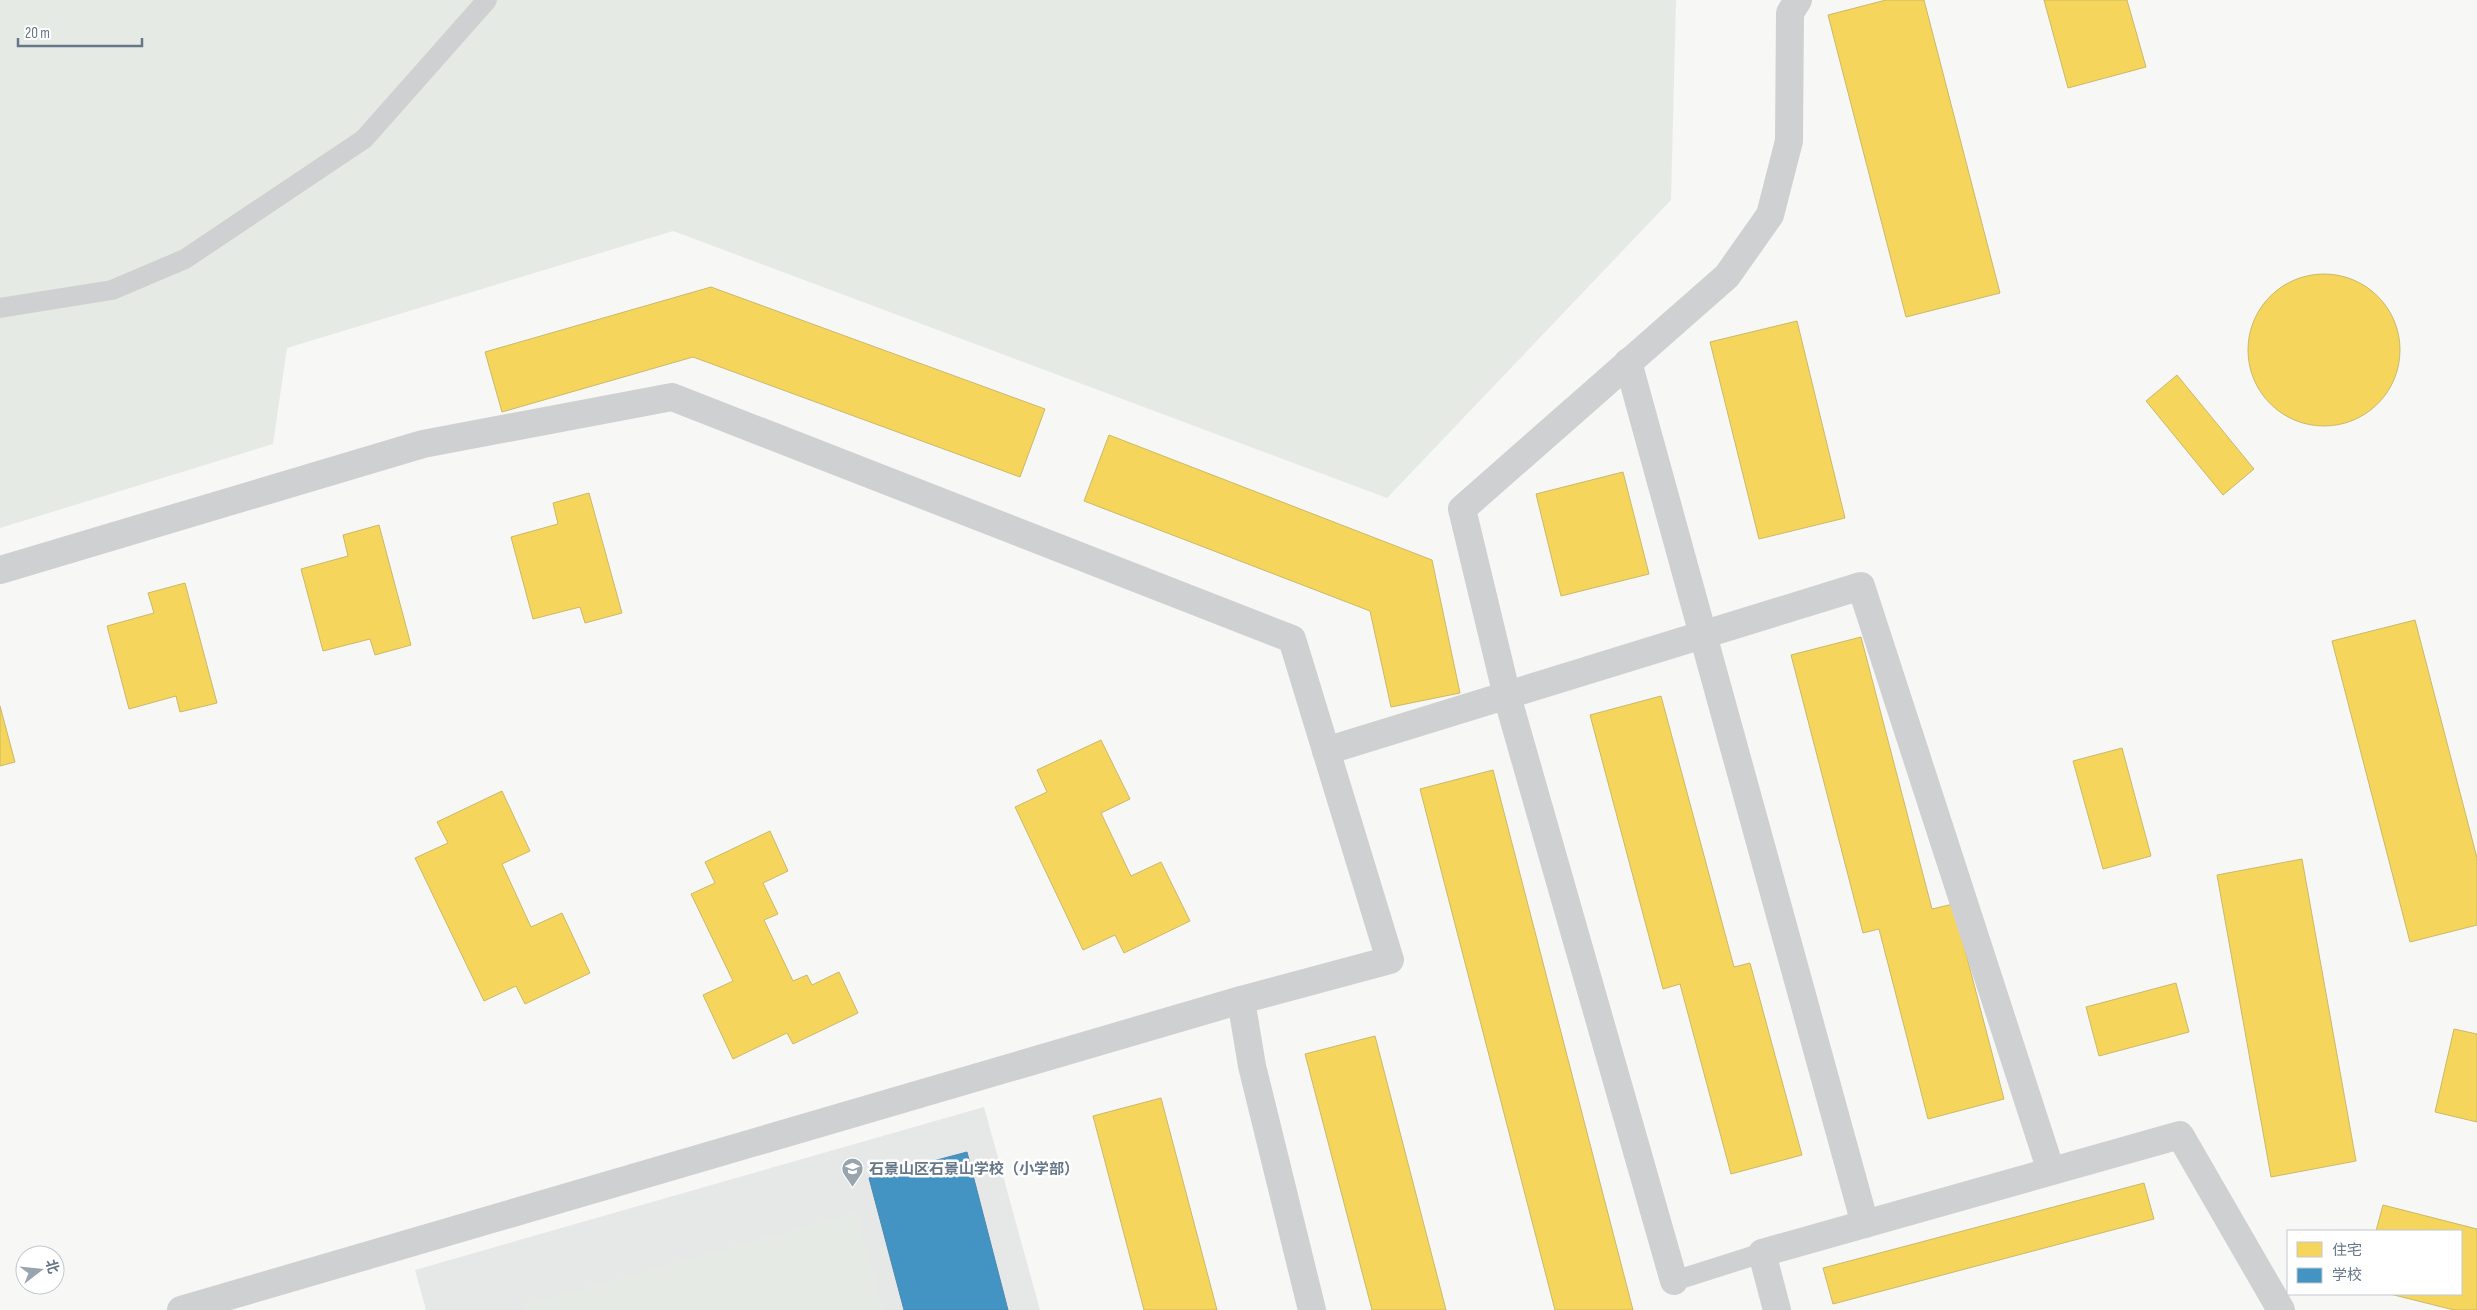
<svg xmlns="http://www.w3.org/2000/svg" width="2477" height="1310" viewBox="0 0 2477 1310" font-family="'Sofia Sans Condensed','Noto Sans SC',sans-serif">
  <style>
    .built { fill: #e6e7e7 }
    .green { fill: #e6eae4 }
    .homes { fill: #f6d55c; stroke: #cab969 }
    .schools { fill: #4393c3; stroke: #4d8bb1 }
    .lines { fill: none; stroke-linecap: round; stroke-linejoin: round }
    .service { stroke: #cfd0d1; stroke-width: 20 }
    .minor { stroke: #cfd0d1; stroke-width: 28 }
    .labels { text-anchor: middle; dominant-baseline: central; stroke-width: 5; stroke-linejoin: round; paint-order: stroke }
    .poi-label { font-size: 15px; font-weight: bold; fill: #657788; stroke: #fff; text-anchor: start }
  </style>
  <rect width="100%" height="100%" fill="#f7f7f6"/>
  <path class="built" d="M984,1107L1040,1310H426L415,1270Z"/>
  <g class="green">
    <path d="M0,0H1676L1671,200L1387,498L673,231L287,348L273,444L0,528Z"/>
    <path d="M856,1213L883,1310H523L521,1306Z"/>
  </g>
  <g class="homes">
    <path d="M1886,0H1924L2000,293L1906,317L1828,15Z"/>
    <path d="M2044,0H2127L2146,67L2068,88Z"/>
    <circle cx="2324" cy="350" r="76"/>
    <path d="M711,287L1045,409L1020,477L693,357L502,412L485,352Z"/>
    <path d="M1797,321L1845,518L1759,539L1710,342Z"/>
    <path d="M2177,375L2254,469L2223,495L2146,401Z"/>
    <path d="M1109,435L1432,560L1460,693L1391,707L1370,611L1084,501Z"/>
    <path d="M1623,472L1649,574L1561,596L1536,494Z"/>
    <path d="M589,493L622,613L585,623L580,607L533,619L511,537L558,524L553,503Z"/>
    <path d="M379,525L411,645L375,655L370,639L323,651L301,569L348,556L343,535Z"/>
    <path d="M185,583L217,703L180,712L176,696L129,709L107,626L154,613L148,593Z"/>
    <path d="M2415,620L2477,858V925L2410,942L2332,641Z"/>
    <path d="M1861,637L1932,909L1953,904L2004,1099L1928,1119L1879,929L1863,933L1791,655Z"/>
    <path d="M1661,696L1734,967L1750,963L1802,1155L1731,1174L1680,984L1663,989L1590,715Z"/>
    <path d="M0,706L15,762L0,766Z"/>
    <path d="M1101,740L1130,799L1101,813L1131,876L1161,862L1190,921L1124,953L1115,935L1083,950L1015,807L1047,792L1037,770Z"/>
    <path d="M2122,748L2151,856L2103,869L2073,761Z"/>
    <path d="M1493,770L1633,1310H1555L1420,789Z"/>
    <path d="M502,791L530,851L502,864L531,927L562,913L590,973L525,1004L516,986L484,1001L415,858L448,843L437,822Z"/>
    <path d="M770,831L788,871L763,883L778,914L764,920L793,981L807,975L812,985L839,972L858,1013L793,1044L787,1033L733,1059L703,995L733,981L691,894L715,883L705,862Z"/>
    <path d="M2302,859L2356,1161L2271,1177L2217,875Z"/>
    <path d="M2176,983L2189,1032L2099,1056L2086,1007Z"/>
    <path d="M2454,1029L2477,1034V1122L2435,1112Z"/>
    <path d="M1375,1036L1446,1310H1372L1305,1054Z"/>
    <path d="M1161,1098L1217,1310H1144L1093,1116Z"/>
    <path d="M2144,1183L2154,1219L1833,1304L1823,1268Z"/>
    <path d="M2383,1205L2477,1229V1310H2454L2390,1294H2461V1231H2376Z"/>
  </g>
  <path class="schools" d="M967,1152L1008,1310H904L869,1178Z"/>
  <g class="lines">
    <g class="service">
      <path d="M0,308L112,290L185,259L364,139L487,0"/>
      <path d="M1674,1281L1762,1253"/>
    </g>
    <g class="minor">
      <path d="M1628,362L1865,1224"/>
      <path d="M0,570L423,444L672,397L1292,639L1390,960L1241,1000L181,1310"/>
      <path d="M1326,751L1861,586L2051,1171"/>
      <path d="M1241,1000L1252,1066L1312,1310"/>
      <path d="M1674,1281L1507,696L1462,509L1727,276L1770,215L1789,141L1790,13L1798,0"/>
      <path d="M1777,1310L1762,1253L2180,1135L2281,1310"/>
    </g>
  </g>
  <defs>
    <symbol id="school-pin" viewBox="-11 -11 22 30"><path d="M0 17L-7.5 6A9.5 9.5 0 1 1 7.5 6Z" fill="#98a4ae" stroke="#fff"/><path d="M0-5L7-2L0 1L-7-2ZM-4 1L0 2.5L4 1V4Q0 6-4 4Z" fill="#fff"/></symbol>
  </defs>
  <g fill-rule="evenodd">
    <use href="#school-pin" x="840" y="1156" width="25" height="34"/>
  </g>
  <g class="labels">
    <g class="poi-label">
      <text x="869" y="1169">石景山区石景山学校（小学部）</text>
    </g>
  </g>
  <rect x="2287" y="1230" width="175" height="65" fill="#ffffff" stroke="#c1c9cf"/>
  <rect x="2297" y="1242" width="25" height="15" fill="#f6d55c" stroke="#c1c9cf"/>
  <text x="2332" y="1255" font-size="15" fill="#657788">住宅</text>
  <rect x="2297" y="1268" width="25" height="15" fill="#4393c3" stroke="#c1c9cf"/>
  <text x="2332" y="1280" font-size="15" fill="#657788">学校</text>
  <g transform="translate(40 1270) rotate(74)"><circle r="24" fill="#ffffff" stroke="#c1c9cf"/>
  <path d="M0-4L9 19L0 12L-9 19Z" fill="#98a4ae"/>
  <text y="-8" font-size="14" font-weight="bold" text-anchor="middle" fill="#657788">北</text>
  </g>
  <path d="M18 38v8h124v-8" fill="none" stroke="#657788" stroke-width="2.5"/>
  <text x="25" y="38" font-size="15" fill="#657788" stroke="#ffffff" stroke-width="4" paint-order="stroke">20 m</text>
</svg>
